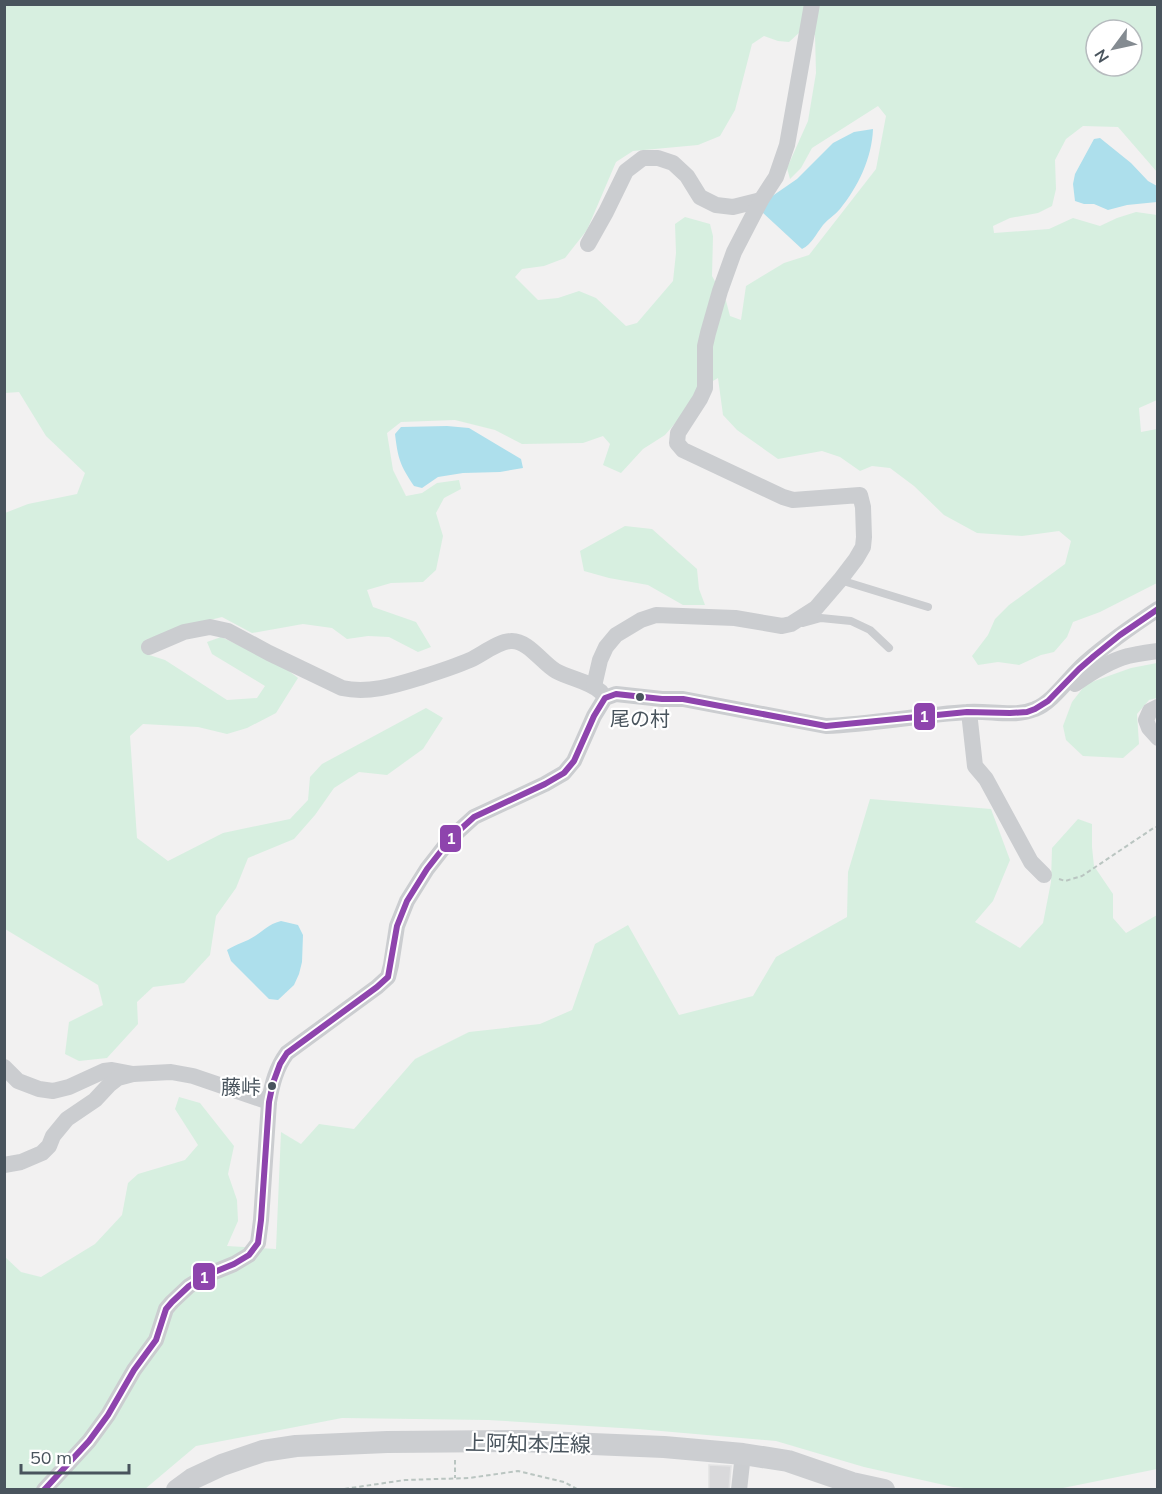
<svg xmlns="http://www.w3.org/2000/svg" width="1162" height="1494" viewBox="0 0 1162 1494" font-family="Mulish,'Noto Sans JP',sans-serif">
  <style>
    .green { fill: #d7efe0; fill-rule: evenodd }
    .water { fill: #addfec }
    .building { fill: #d9d9db; stroke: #e3e3e4; stroke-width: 1.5 }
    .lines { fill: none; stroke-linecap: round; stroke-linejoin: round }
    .path { stroke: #bac5c1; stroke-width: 2; stroke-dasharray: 4.5 3; stroke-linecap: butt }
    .service { stroke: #cbcdd0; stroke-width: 8 }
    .minor { stroke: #cbcdd0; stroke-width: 16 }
    .secondary { stroke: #ccced1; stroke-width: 22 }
    .bus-1-casing { stroke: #fff; stroke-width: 10 }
    .bus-1 { stroke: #8e44ad; stroke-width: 6 }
    .bus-dot { fill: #49545d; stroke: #fff; stroke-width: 2 }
    .labels { text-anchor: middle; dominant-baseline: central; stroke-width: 4.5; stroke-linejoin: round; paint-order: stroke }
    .bus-label { font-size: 20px; fill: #49545d; stroke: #fff }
    .street-label { font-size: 21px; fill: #49545d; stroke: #fff }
    .line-badge { stroke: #fff; stroke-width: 2 }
    .badge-label { font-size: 16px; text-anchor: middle; font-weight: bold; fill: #fff }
  </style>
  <rect width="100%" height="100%" fill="#f2f1f1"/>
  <g class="green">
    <path d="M5,5H1157V172L1118,127L1083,126L1066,139L1055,160L1056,189L1052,206L1038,213L1010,218L993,226L994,233L1049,229L1073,218L1100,226L1117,218L1136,212L1157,215V400L1139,408L1141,432L1157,429V583L1100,612L1073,622L1067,637L1054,652L1041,655L1019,665L998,662L978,665L972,656L988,635L995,619L1009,605L1065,564L1071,541L1059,531L1022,536L977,533L944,515L914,486L890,468L872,466L860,471L840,457L822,451L778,459L737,430L723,415L718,378L701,388L690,406L665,435L643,449L621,473L603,465L610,444L603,436L583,443L522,444L495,430L455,420L401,422L387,433L393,470L406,496L422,493L437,483L459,480L461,489L444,498L436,513L443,536L436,570L423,582L391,583L367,590L373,607L416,622L431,647L418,652L389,637L368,636L347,639L332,628L303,624L252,633L222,617L186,626L145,640L146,654L165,660L227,700L257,698L265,686L212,654L207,642L221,637L280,664L298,678L276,713L247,728L227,734L198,727L143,724L130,736L137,838L168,861L223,833L290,819L308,800L310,777L322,764L426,708L443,718L423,749L387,775L359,772L334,788L315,815L294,839L248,858L236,888L216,916L210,955L184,983L153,987L137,1002L138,1024L107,1058L79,1061L65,1054L69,1022L103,1005L98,985L5,929V513L28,504L77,494L85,473L46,436L19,392L5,393ZM1096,30H1132V66H1096ZM800,32L815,35L816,73L808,121L787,168L790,179L801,168L812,148L878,106L886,116L876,169L809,255L784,263L746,286L741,320L730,316L726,301L712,276L713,236L710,224L685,217L675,224L676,253L673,281L637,323L626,326L596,298L579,291L558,298L538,300L515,277L522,269L544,266L565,258L587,230L616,162L633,151L698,145L720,136L735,110L752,44L764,36L778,41L789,42Z"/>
    <path d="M625,526L652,529L697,569L699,589L705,605H683L648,585L609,578L584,571L580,551Z"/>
    <path d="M1157,663V698L1149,700L1137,714L1139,744L1123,758L1083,756L1066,740L1063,726L1072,702L1086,684L1131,668Z"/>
    <path d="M870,799L991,809L1010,860L993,901L975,922L1020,948L1043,923L1051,882L1052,848L1078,819L1092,824V847L1094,866L1113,894V918L1126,933L1157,915V1469L1058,1489H976L953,1487L864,1467L776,1441L638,1429L488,1420L342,1418L196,1446L145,1489H5L4,1256L21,1272L41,1277L95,1244L122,1215L128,1183L138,1174L185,1160L198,1145L175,1109L179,1097L200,1103L234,1146L228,1174L237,1200L238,1221L227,1246L276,1249L281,1132L301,1144L319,1124L354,1129L415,1059L469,1032L540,1024L572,1010L595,944L628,925L679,1015L753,996L776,957L847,917L848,872Z"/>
  </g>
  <g class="water">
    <path d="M873,129C872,158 858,187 840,209C835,215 828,219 823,225C816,234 812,244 802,249L762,212L768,199L797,179L833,143L854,132Z"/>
    <path d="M1100,138L1131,163L1148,181L1157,186V202L1127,205L1108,210L1094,204H1084L1075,201L1073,184L1075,174L1094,139Z"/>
    <path d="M447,426L469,428L521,459L523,468L500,472L463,473L438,477L422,488L414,486C400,465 398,459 395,434L401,427Z"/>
    <path d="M281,921L298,925L303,935L302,962L299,974L294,985L278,1000L269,999L231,961L227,950C236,944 246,942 255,936C266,929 267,925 281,921Z"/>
  </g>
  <path class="building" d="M709,1465L731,1466L729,1490H709Z"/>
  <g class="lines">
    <g class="path">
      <path d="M1059,879L1065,881L1082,876L1155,827H1158"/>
      <path d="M455,1460V1478"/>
      <path d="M337,1490L405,1480L469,1478L518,1471L564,1482L579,1490"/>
    </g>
    <g class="service">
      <path d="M840,580L928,607"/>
      <path d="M803,623L821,618L851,621L870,630L889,648"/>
    </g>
    <g class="minor">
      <path d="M588,244L606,212L626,171L643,158H658L673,163L687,176L700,197L716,205L733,207L761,200"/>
      <path d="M149,647L184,632L210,627L228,631L269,653L342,688C369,694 396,685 422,677C438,672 454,667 470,660C481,655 499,641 511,641C528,640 543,664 556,671C571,679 589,681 601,692"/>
      <path d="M1075,684C1092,672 1109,661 1128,656C1138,654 1148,652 1158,651"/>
      <path d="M594,686L600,660L606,647L616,635L641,620L656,615L735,618L782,626L791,624L816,608L840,580L856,559L863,547L864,537L863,507L860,495L793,500L783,497L683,450L677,443L678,433L700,399L705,388V346L708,333L720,291L734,252L761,200L776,177L787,145L812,4"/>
      <path d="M1158,707L1150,711L1146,720L1149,728L1158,738"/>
      <path d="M969,712L975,766L986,779L1031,862L1044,875"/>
      <path d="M4,1067L18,1081L39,1089L53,1091L69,1087L104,1071L112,1070L133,1074L171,1072L193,1076L269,1102"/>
      <path d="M4,1165L21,1162L42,1153L49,1146L53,1136L67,1119L95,1100L109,1085L118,1078L133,1074"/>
      <path d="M44,1490L89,1441L108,1415L134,1370L156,1340L166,1309L172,1302L189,1286L207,1275L234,1264L249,1255L258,1243L261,1220L269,1102C272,1084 276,1068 287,1053L377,987L388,977L391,965L397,926L407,901L427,869L452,837L474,817L545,784L564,773L574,761L594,716L605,698L616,694L662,699H683L826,726C873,724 920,715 967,712C989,710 1014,718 1035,709C1053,702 1069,677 1085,663C1108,643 1132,626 1158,609"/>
      <path d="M739,1490L743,1454"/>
    </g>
    <path class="secondary" d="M177,1490L192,1479L222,1465L263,1451L296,1446L387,1442L520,1441L664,1447L743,1454L788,1461L852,1483L884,1490"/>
    <defs>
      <path id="bus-1" d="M44,1490L89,1441L108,1415L134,1370L156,1340L166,1309L172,1302L189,1286L207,1275L234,1264L249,1255L258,1243L261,1220L269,1102L273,1083L280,1064L287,1053L377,987L388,977L397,926L407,901L427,869L452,837L474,817L545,784L564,773L574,761L594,716L605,698L616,694L662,699H683L826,726L967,712L1010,713L1027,712L1035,709L1048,701L1079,669L1094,656L1120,635L1158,609"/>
    </defs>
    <use href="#bus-1" class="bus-1-casing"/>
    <use href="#bus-1" class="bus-1"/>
  </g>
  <g class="bus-dot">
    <circle cx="640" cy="697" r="5"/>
    <circle cx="272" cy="1086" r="5"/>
  </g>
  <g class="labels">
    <g class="bus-label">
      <text x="640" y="718">尾の村</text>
      <text x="261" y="1086" text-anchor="end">藤峠</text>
    </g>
    <g class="street-label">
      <text transform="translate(528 1443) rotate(1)">上阿知本庄線</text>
    </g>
  </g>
  <g class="line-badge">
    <rect x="913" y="702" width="23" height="29" rx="6" fill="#8e44ad"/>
    <rect x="439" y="824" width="23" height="29" rx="6" fill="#8e44ad"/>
    <rect x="192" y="1262" width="24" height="29" rx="6" fill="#8e44ad"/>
  </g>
  <g class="badge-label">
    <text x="924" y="722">1</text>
    <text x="451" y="844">1</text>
    <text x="204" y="1283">1</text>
  </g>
  <rect width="1162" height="1494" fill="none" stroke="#49545d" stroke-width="12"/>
  <g transform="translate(1114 48) rotate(237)"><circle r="28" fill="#ffffff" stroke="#b6bbbe" stroke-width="1.5"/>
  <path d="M0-4.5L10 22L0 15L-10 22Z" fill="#848b91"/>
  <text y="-9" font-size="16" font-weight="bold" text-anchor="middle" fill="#49545d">N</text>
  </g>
  <path d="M21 1464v9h108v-9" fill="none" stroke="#49545d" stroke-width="3"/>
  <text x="30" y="1464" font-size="18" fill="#49545d" stroke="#ffffff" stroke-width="4.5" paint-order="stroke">50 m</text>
</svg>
